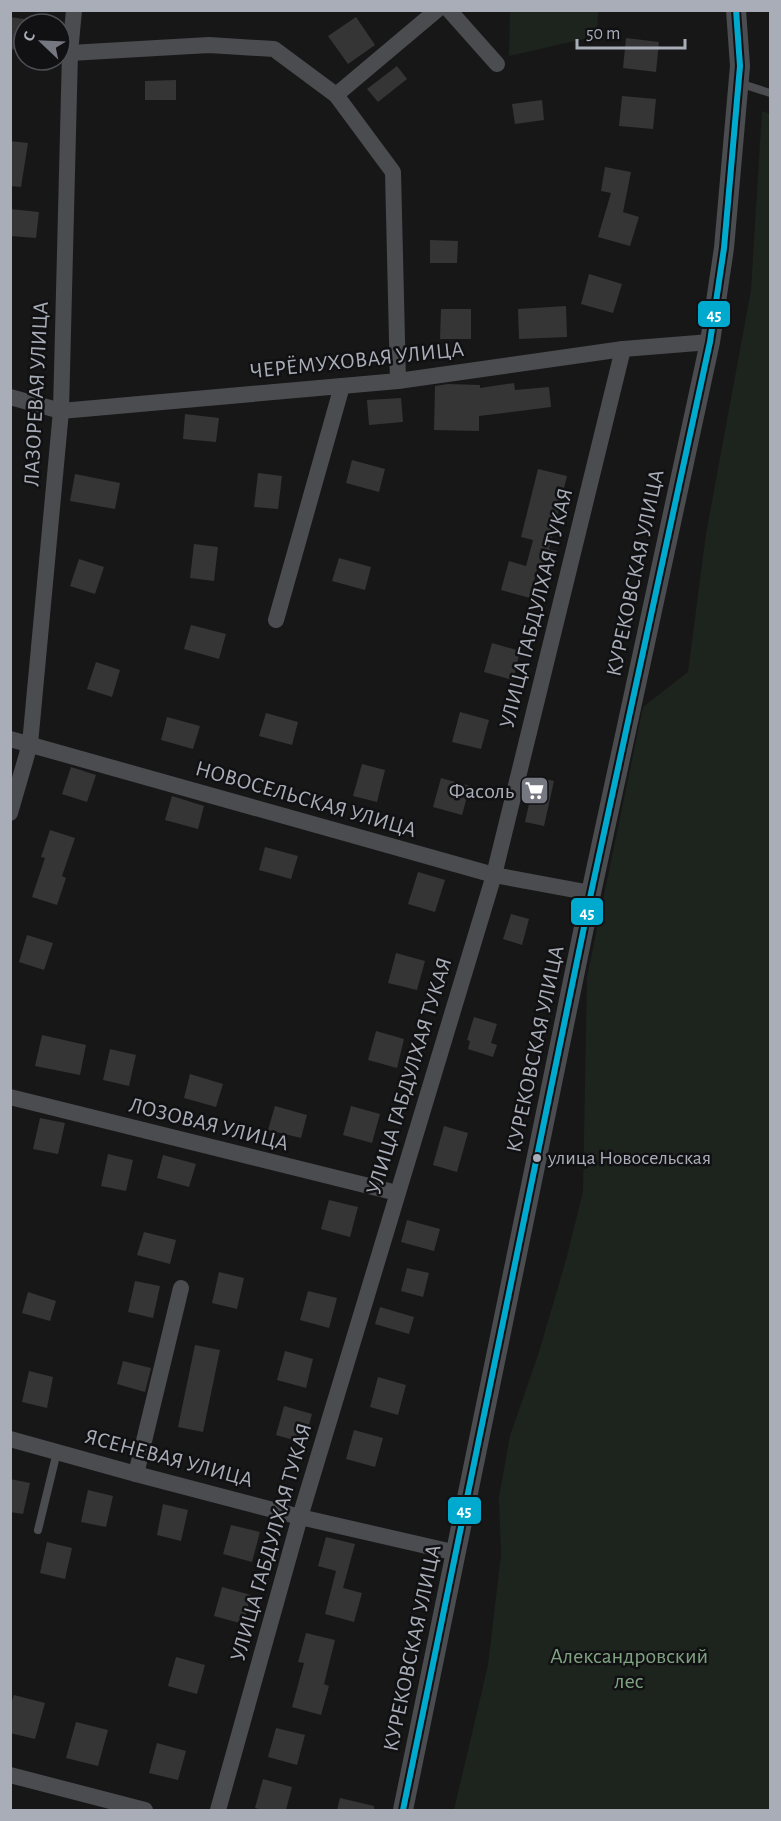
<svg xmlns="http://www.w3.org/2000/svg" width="781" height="1821" viewBox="0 0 781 1821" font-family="'Alegreya Sans',sans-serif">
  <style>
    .green { fill: #1d241e }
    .building { fill: #353536 }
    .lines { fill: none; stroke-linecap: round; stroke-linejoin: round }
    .service { stroke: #4b4c50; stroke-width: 8 }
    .minor { stroke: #4b4c50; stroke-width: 16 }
    .tertiary { stroke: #4b4c50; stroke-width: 20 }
    .bus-1-casing { stroke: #111113; stroke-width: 10 }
    .bus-1 { stroke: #00a9ce; stroke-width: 6 }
    .bus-dot { fill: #a8adb8; stroke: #111113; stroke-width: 2 }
    .labels { text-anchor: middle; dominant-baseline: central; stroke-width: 5; stroke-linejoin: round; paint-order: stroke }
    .bus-label { font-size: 20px; fill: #a8adb8; stroke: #111113; text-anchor: start }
    .street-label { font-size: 22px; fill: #a8adb8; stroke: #111113 }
    .poi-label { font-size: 22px; fill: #a8adb8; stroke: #111113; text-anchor: end }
    .park-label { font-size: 22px; fill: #7fa381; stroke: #111113 }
    .line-badge { stroke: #111113; stroke-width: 2 }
    .badge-label { font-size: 16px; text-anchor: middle; font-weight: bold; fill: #fff }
  </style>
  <rect width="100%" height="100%" fill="#171717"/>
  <g class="green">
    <path d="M510,11H598L597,36L509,56Z"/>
    <path d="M762,111L770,114V1810H454L488,1665L501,1555L499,1497L510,1436L539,1352L566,1260L583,1192L587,977L643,707L688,672L706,534L751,290Z"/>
  </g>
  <g class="building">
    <path d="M10,17L24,19V51L10,49Z"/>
    <path d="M356,17L375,45L348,64L328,36Z"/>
    <path d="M626,38L659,42L656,72L623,68Z"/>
    <path d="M397,66L407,79L378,102L367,89Z"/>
    <path d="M176,80V100H145V81Z"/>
    <path d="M622,96L656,99L653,129L619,126Z"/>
    <path d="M542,100L544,120L515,124L512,104Z"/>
    <path d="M10,141L28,143L21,187L10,186Z"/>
    <path d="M605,167L631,172L623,212L639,217L630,246L598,237L611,193L601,191Z"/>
    <path d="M10,209L39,212L36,238L10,236Z"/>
    <path d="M430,240L458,241L457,263H430Z"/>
    <path d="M589,274L622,284L613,313L581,304Z"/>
    <path d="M566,306L567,337L519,339L518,309Z"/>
    <path d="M441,309H471V339H440Z"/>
    <path d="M514,383L515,390L549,387L551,407L479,416V431L434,430L435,386L448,384L480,385V388Z"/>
    <path d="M401,398L403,422L369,425L367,400Z"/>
    <path d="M185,414L219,418L216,442L183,439Z"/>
    <path d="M352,460L385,469L379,492L346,483Z"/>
    <path d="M538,469L567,476L549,549L557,551L552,569L538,565L530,598L501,590L509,561L526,566L533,540L521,537Z"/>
    <path d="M258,473L282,476L278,509L254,507Z"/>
    <path d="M75,474L120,483L115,509L70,501Z"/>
    <path d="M194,544L218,547L214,581L190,578Z"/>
    <path d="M339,558L371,567L365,590L332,581Z"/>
    <path d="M79,559L104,567L95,594L70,586Z"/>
    <path d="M191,625L226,634L219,659L184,649Z"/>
    <path d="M492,643L520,651L513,680L484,672Z"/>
    <path d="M96,662L120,670L112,697L87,689Z"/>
    <path d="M460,712L489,720L481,749L452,742Z"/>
    <path d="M266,713L298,722L292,745L259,736Z"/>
    <path d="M167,717L200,726L193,749L161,740Z"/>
    <path d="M362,764L385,770L377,802L353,796Z"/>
    <path d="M71,767L96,775L87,802L62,794Z"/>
    <path d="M535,777L554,781L544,826L525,822Z"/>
    <path d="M441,778L470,786L462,815L433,807Z"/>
    <path d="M172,796L204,806L198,829L165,820Z"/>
    <path d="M50,830L75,838L62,876L66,878L57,905L32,897L45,858L41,857Z"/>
    <path d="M265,847L298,856L291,879L259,870Z"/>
    <path d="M418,872L445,880L435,912L408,904Z"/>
    <path d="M511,914L529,919L522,945L503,939Z"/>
    <path d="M27,935L53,943L44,970L19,962Z"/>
    <path d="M396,953L425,961L417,990L388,983Z"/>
    <path d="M474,1017L497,1024L491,1043L497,1045L493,1057L468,1049L470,1041L467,1040Z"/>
    <path d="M376,1031L404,1039L397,1068L368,1060Z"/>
    <path d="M42,1035L86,1045L80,1075L35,1066Z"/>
    <path d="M110,1049L136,1055L129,1086L103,1080Z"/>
    <path d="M190,1074L223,1084L216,1107L184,1098Z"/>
    <path d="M275,1106L307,1115L301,1138L268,1130Z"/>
    <path d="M351,1106L380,1114L372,1143L343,1135Z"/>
    <path d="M40,1118L65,1123L58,1154L33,1149Z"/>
    <path d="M444,1126L468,1133L457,1172L433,1165Z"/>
    <path d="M108,1154L133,1160L126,1191L101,1186Z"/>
    <path d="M163,1155L196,1164L189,1187L157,1178Z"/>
    <path d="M329,1200L358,1207L350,1237L321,1229Z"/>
    <path d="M407,1220L440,1229L434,1251L401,1242Z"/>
    <path d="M144,1232L176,1240L170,1264L137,1255Z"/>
    <path d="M407,1268L429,1273L423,1297L401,1291Z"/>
    <path d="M219,1272L244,1278L237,1309L212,1303Z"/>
    <path d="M135,1281L160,1286L153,1318L128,1312Z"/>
    <path d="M308,1291L337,1298L329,1328L300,1320Z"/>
    <path d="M28,1292L56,1301L50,1321L22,1313Z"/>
    <path d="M380,1307L414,1317L409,1334L375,1324Z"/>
    <path d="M195,1345L220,1350L203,1432L178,1427Z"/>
    <path d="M285,1351L313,1359L306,1388L277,1380Z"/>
    <path d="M123,1361L151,1368L145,1392L117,1384Z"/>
    <path d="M29,1371L53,1377L47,1408L22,1402Z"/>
    <path d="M378,1377L406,1385L398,1415L370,1407Z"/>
    <path d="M284,1406L312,1414L304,1443L276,1435Z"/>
    <path d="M354,1430L383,1438L375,1467L346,1459Z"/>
    <path d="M10,1479L30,1483L23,1514L10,1512Z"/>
    <path d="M88,1490L113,1496L106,1527L81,1522Z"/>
    <path d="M163,1504L188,1510L181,1541L157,1535Z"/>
    <path d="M231,1525L260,1532L252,1562L223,1554Z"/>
    <path d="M326,1537L355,1544L343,1588L362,1593L354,1622L325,1614L336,1571L318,1566Z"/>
    <path d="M47,1542L72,1548L65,1579L40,1573Z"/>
    <path d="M222,1587L251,1595L243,1624L214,1616Z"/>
    <path d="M306,1633L335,1640L324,1684L329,1686L321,1715L292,1707L304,1663L298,1662Z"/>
    <path d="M176,1657L205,1665L197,1694L168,1686Z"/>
    <path d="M14,1695L45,1703L35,1739L10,1733V1706Z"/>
    <path d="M76,1722L108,1730L98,1766L66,1758Z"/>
    <path d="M276,1728L305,1735L297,1765L268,1757Z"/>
    <path d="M157,1743L186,1751L178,1780L149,1773Z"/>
    <path d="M263,1779L292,1787L286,1810H263L255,1808Z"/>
    <path d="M340,1798L374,1806V1810H337Z"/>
  </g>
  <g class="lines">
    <g class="service">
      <path d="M739,83L770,93"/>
      <path d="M38,1530L57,1452"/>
    </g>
    <g class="minor">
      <path d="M449,10L497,64"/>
      <path d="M70,53L209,45L274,49L336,95L393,172L398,381"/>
      <path d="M336,95L437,10"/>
      <path d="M10,397L61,411L398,381L623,349L710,342"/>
      <path d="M276,620L342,386"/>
      <path d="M10,739L494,875L591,893"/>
      <path d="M10,813L30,744L61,411L70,53L74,10"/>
      <path d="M10,1097L397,1193"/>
      <path d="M10,1439L136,1474L300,1517L457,1553"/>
      <path d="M136,1474L181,1288"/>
      <path d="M10,1775L145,1810"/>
      <path d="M218,1810L300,1517L494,875L623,349"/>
    </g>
    <path class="tertiary" d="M403,1810L591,893L710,342L724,248L740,66L736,10"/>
    <defs>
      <path id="bus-1" d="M403,1810L591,893L710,342L724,248L740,66L736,10"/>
    </defs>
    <use href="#bus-1" class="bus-1-casing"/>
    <use href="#bus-1" class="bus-1"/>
  </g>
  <defs>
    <symbol id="supermarket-square" viewBox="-11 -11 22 22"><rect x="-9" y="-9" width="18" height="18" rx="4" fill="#757880" stroke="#111113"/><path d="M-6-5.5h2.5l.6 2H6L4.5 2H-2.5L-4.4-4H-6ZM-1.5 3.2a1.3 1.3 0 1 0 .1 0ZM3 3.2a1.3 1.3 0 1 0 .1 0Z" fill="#fff"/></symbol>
  </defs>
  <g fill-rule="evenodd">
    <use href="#supermarket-square" x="518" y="774" width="33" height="33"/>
  </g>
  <circle class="bus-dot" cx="537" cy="1158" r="5"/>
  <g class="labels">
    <g class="bus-label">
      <text x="548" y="1158">улица Новосельская</text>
    </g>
    <g class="street-label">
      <text transform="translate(357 360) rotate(-6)">ЧЕРЁМУХОВАЯ УЛИЦА</text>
      <text transform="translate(36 394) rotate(-87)">ЛАЗОРЕВАЯ УЛИЦА</text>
      <text transform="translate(635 573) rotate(-78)">КУРЕКОВСКАЯ УЛИЦА</text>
      <text transform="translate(536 608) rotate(-76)">УЛИЦА ГАБДУЛХАЯ ТУКАЯ</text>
      <text transform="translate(306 799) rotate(16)">НОВОСЕЛЬСКАЯ УЛИЦА</text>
      <text transform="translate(535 1049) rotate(-78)">КУРЕКОВСКАЯ УЛИЦА</text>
      <text transform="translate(409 1076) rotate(-73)">УЛИЦА ГАБДУЛХАЯ ТУКАЯ</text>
      <text transform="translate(209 1124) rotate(14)">ЛОЗОВАЯ УЛИЦА</text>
      <text transform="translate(169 1458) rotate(15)">ЯСЕНЕВАЯ УЛИЦА</text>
      <text transform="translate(271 1542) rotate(-74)">УЛИЦА ГАБДУЛХАЯ ТУКАЯ</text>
      <text transform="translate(412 1648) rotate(-78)">КУРЕКОВСКАЯ УЛИЦА</text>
    </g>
    <g class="poi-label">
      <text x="514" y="791">Фасоль</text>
    </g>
    <g class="park-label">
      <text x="629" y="1656">Александровский<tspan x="629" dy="25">лес</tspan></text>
    </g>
  </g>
  <g class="line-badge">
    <rect x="697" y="300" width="34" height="28" rx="6" fill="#00a9ce"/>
    <rect x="570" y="897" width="34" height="29" rx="6" fill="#00a9ce"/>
    <rect x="447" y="1496" width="35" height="29" rx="6" fill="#00a9ce"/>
  </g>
  <g class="badge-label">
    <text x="714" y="320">45</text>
    <text x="587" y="918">45</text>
    <text x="464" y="1516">45</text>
  </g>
  <rect width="781" height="1821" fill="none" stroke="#a8adb8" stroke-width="24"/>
  <g transform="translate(42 42) rotate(293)"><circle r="28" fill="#111113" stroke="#4d4f55" stroke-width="1.5"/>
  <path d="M0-4.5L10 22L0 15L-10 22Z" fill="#757880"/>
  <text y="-9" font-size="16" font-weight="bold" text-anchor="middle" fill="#a8adb8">С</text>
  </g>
  <path d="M577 39v9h108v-9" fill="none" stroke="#a8adb8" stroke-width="3"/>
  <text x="586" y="39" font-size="18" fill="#a8adb8" stroke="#111113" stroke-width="4.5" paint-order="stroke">50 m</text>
</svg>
